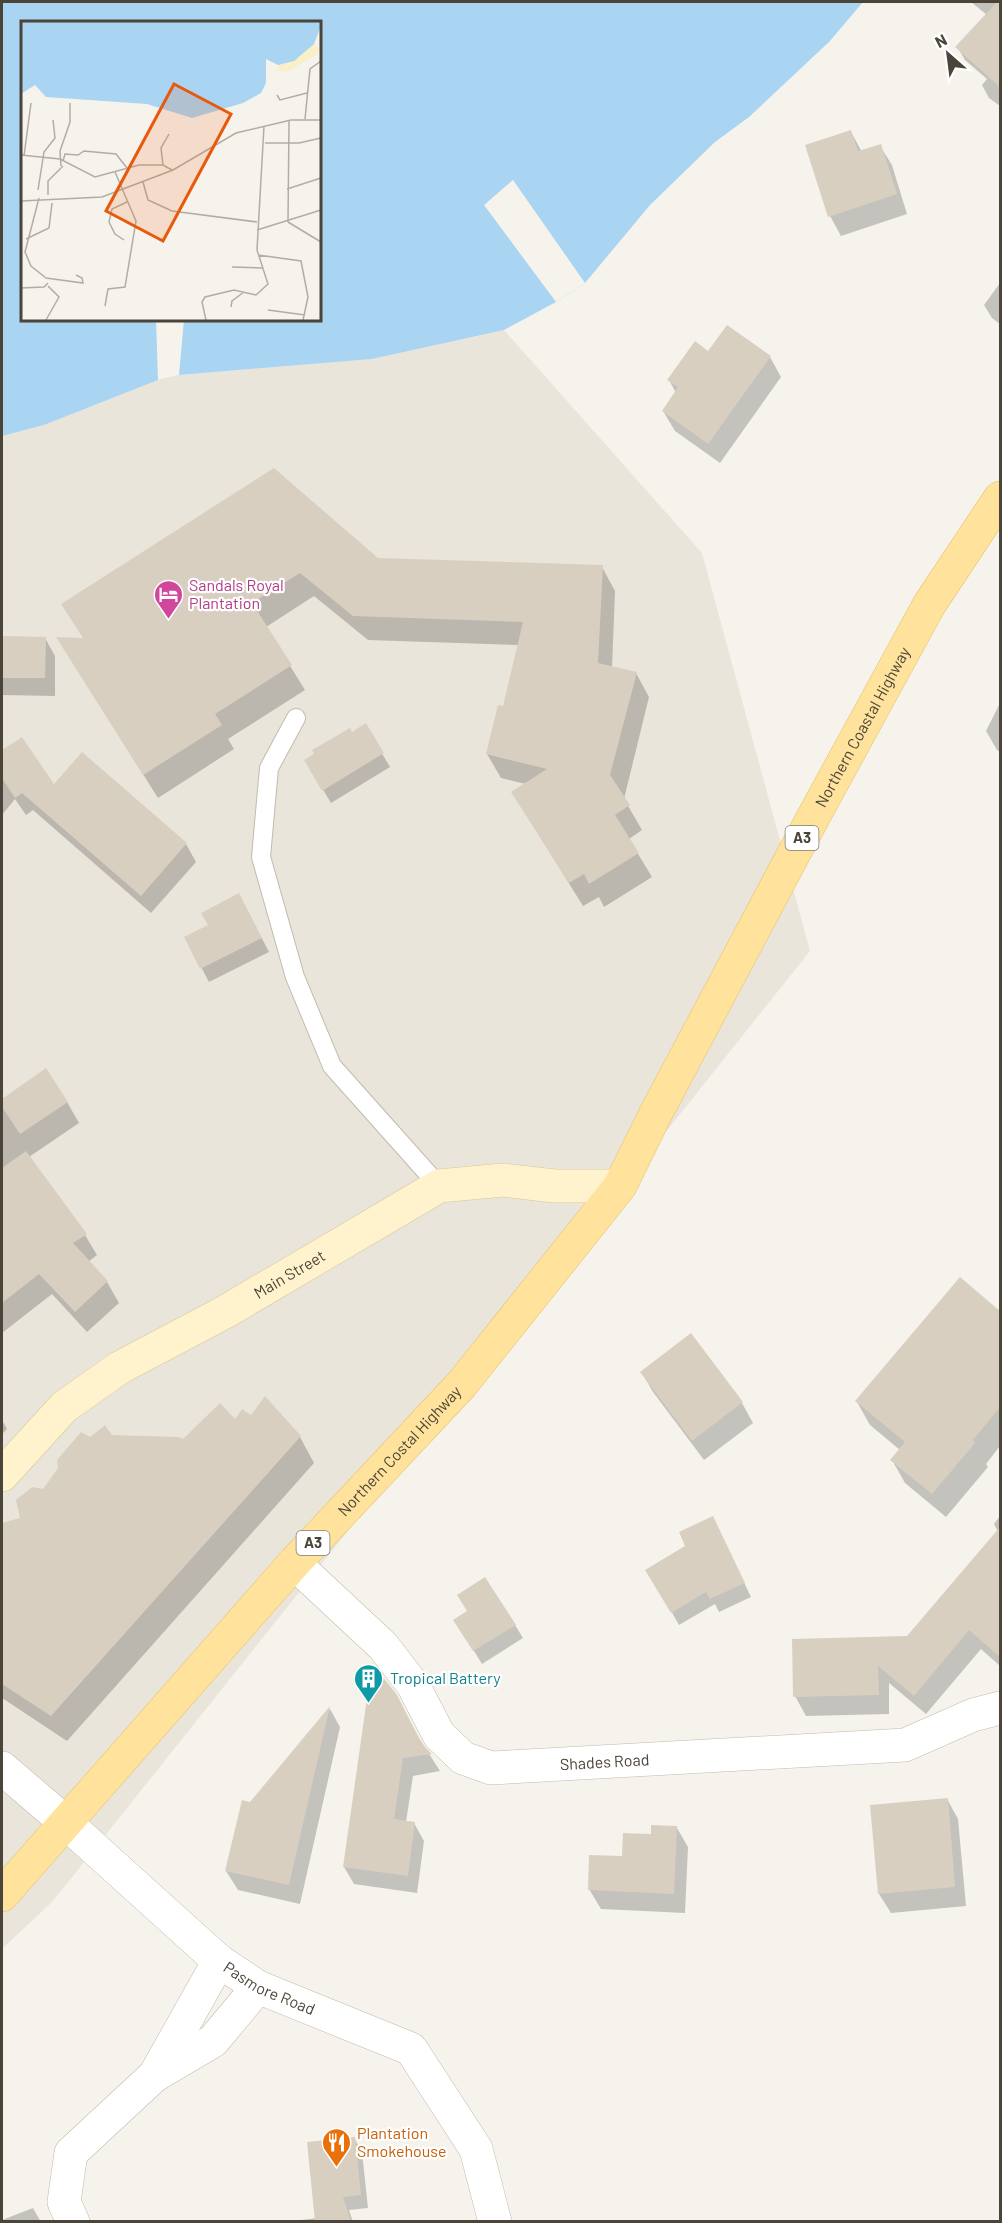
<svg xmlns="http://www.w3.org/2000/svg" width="1002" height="2223" viewBox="0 0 1002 2223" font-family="Barlow,sans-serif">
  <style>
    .residential { fill: #eae5da }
    .water { fill: #a9d4f2; fill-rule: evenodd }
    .pier { fill: #f6f3ec }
    .shadow { fill: #0003 }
    .building { fill: #d8cfc1 }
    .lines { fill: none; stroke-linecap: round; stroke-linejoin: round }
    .lane-casing { stroke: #c2bbae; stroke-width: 20 }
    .street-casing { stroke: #c2bbae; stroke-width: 34 }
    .secondary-casing { stroke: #d6c79b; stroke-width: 34 }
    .primary-casing { stroke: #e6c16a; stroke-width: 34 }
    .lane { stroke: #fff; stroke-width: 18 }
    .street { stroke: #fff; stroke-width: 33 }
    .secondary { stroke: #fff3cd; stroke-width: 33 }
    .primary { stroke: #ffe39c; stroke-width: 33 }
    .labels { text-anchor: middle; stroke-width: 4.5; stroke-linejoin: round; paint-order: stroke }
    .shield { fill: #fff; stroke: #817c74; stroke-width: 1.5 }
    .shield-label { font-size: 15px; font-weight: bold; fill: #4b4439 }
    .hotel-label { font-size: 16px; fill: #b23c85; stroke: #fff; text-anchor: start }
    .street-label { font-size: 16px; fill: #4b4439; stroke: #fff }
    .culture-label { font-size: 16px; fill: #0d838f; stroke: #fff; text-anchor: start }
    .food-label { font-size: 16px; fill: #c56008; stroke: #fff; text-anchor: start }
    .inset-road { fill: none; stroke: #b2ada4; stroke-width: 1.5 }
    .view { fill: #e8590c; fill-opacity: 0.15; stroke: #e8590c; stroke-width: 3 }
    .inset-edge { fill: none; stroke: #4b4439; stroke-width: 3 }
  </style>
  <rect width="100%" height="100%" fill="#f6f3ec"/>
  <path class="residential" d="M504 330 702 553 810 951 53 1901 2 1949V436L44 425 158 380 179 375 372 359Z"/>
  <path class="water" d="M2 2H863L829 42 749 117 715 142 650 205 585 283 556 302 504 330 372 359 179 375 158 380 44 425 2 436ZM22 22H320V320H22Z"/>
  <path class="pier" d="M513 180 585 283 556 302 484 205Z
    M156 320H184L179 375 158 380Z"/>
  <path class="shadow" d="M971 2H1000V9L992 19Z
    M1000 25V106L989 98 982 85 987 79 965 60 958 48Z
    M851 132 862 152 880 146 892 165 907 214 841 236 830 216Z
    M1000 283V324L992 318 984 305Z
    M709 353 770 357 781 377 720 463 675 431 663 411 676 393 669 380Z
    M378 559 602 567 615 591 612 668 636 673 649 697 624 799 642 830 629 839 652 877 604 907 599 897 583 906 513 793 526 784 501 778 487 754 504 708 519 645 368 640 314 596 266 627 305 690 228 739 234 749 158 798 58 639H84L63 604Z
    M2 638H45L55 656V696L2 695Z
    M1000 703V752L997 750 986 731Z
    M365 725 390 767 331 803 306 761Z
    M22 739 54 787 186 844 196 862 151 913 33 810 26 815 15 799 2 815V752Z
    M246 908 269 952 209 982 186 938Z
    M2 1095 4 1099 67 1102 79 1123 29 1157 85 1235 97 1255 88 1262 107 1282 119 1303 87 1332 52 1294 2 1333V1244L11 1236 2 1224Z
    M960 1279 1000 1313V1446L986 1464 988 1467 946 1517 905 1483 892 1460 900 1450 870 1425 857 1402Z
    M691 1335 742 1403 753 1423 704 1460 653 1392 642 1373Z
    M252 1417 300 1437 314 1463 67 1741 2 1698V1526L21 1519 43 1490 90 1439 111 1436 183 1441Z
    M2 1420 7 1429 2 1434Z
    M1000 1516V1666L981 1649 926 1714 889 1683V1714L806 1716 795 1696 908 1637 998 1532 994 1524Z
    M713 1518 751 1597 719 1612 715 1604 679 1625 648 1570 687 1547Z
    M515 1625 523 1638 482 1664 463 1633Z
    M373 1666 440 1771 413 1776 406 1822 414 1823 424 1841 417 1893 354 1884 344 1867Z
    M330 1709 340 1727 300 1904 238 1890 226 1871 251 1803Z
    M947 1799 958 1819 966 1906 891 1913 879 1894Z
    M677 1828 688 1847 685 1913 601 1909 589 1889 623 1858 652 1835Z
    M354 2138 362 2152 368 2208 349 2210 353 2222H286L317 2218Z
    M33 2208 41 2222H2V2220Z"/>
  <path class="building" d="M997 2H1000V87L955 47Z
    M851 130 858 151 881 144 897 194 828 217 805 145Z
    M727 325 771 356 708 444 662 411 678 387 667 380 695 341 708 351Z
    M274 468 378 558 603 565 598 663 637 672 610 775 630 805 615 815 639 853 589 884 584 874 569 883 511 792 547 769 486 754 498 705 503 706 523 622 353 616 300 573 252 603 292 665 215 714 222 725 143 775 56 637 83 638 61 604Z
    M2 636 46 637 45 678H2Z
    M366 723 384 753 322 791 304 760 314 754 312 750 350 728 352 732Z
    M22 737 54 784 82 752 187 843 141 896 22 793 15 798 2 778V750Z
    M239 893 262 938 200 969 184 937 208 925 201 913Z
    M46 1068 68 1102 20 1134 2 1107V1099Z
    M26 1151 87 1234 73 1243 108 1281 75 1312 39 1274 2 1303V1168Z
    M960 1277 1000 1311V1407L973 1440 975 1443 932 1494 890 1460 905 1442 855 1401Z
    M691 1333 743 1402 692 1441 640 1372Z
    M265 1396 301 1436 51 1716 2 1684V1523L20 1518 16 1500 32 1487 43 1489 58 1468 57 1460 81 1432 90 1437 105 1425 112 1435 179 1437 183 1439 220 1403 235 1419 242 1409 251 1415Z
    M713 1516 745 1583 710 1599 706 1592 671 1613 645 1570 685 1546 679 1532Z
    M1000 1527V1657L969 1630 914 1696 878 1666 879 1695 793 1697 792 1639 907 1636Z
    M485 1577 516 1625 473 1651 453 1620 467 1611 457 1595Z
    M372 1663 397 1695 422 1744 432 1754 403 1758 394 1819 415 1822 408 1876 343 1867Z
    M330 1706 289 1885 225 1871 242 1800 250 1802Z
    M948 1798 955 1887 878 1894 870 1805Z
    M651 1825 677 1826 674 1894 588 1890 589 1855 622 1856 623 1833 651 1834Z
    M355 2137 361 2195 343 2197 351 2222H315L307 2142Z"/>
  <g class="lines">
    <defs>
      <path id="lane" d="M296 718 269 768 261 857 295 977 332 1066 439 1186"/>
      <g id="street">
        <path id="s1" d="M294 1563 383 1646 413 1685 439 1735 463 1758 491 1768 905 1745 973 1715 1000 1708"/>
        <path id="s2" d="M2 1768 65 1822 219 1961 258 1987 411 2049 476 2149 495 2222"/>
        <path d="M157 2074 213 2041 258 1987"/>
        <path d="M73 2222 64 2202 71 2153 155 2075 219 1961"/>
      </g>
      <g id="secondary">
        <path id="s3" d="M2 1475 64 1407 119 1368 225 1312 439 1186 503 1180 554 1186H620"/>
      </g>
      <g id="primary">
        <path id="s4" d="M2 1895 294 1563 462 1384 620 1186 656 1113 816 812 929 605 1000 498"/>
      </g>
    </defs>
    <use href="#lane" class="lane-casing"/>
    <use href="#street" class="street-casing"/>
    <use href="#secondary" class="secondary-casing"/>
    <use href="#primary" class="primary-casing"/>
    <use href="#lane" class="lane"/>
    <use href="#street" class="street"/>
    <use href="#secondary" class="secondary"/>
    <use href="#primary" class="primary"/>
  </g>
  <defs>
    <symbol id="hotel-pin" viewBox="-11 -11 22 30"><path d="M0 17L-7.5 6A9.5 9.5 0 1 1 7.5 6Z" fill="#d1479c" stroke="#fff"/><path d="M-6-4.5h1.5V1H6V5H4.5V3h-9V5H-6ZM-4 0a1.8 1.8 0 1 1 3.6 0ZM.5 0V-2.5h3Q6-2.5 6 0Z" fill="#fff"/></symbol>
    <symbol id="building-pin" viewBox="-11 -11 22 30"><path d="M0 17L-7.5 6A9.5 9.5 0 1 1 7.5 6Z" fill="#0f9aa8" stroke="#fff"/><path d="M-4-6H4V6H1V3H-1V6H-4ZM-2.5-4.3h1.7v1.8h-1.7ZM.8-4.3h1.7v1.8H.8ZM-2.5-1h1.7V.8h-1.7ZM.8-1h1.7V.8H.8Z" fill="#fff"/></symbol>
    <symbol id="restaurant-pin" viewBox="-11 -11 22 30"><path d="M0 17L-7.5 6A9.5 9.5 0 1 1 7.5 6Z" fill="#e8710a" stroke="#fff"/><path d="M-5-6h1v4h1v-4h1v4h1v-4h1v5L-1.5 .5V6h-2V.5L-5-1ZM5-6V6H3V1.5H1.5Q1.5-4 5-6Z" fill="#fff"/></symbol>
  </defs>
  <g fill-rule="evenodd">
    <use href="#hotel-pin" x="152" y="578" width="33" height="45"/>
    <use href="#building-pin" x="352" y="1662" width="33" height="45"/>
    <use href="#restaurant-pin" x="320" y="2126" width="33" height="45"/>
  </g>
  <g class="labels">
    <g class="shield">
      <rect x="785.5" y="826" width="33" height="24" rx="4.5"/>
      <rect x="296.5" y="1531" width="33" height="24" rx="4.5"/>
    </g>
    <g class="shield-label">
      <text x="802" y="843">A3</text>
      <text x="313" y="1548">A3</text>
    </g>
    <g class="hotel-label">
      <text x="189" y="591">Sandals Royal<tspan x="189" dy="18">Plantation</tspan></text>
    </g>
    <g class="street-label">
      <text dy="6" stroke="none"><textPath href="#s4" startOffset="1460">Northern Coastal Highway</textPath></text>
      <text dy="6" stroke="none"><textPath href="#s3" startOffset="354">Main Street</textPath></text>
      <text dy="6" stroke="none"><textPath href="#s4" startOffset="596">Northern Costal Highway</textPath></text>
      <text dy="6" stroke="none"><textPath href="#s1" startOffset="404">Shades Road</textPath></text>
      <text dy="6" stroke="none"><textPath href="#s2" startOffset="348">Pasmore Road</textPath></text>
    </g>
    <g class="culture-label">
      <text x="390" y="1684">Tropical Battery</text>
    </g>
    <g class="food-label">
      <text x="357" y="2139">Plantation<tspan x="357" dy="18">Smokehouse</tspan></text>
    </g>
  </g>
  <g transform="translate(21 21)">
    <rect width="300" height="300" fill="#f6f3ec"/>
    <path d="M293 22 299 29 296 33 268 50H256L257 43Z" fill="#f9efc9"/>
    <path d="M0 1H300V5L293 23 273 40 257 44 245 38V62L240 72 222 82 171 97 126 83 25 76 14 64 0 73Z" fill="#a9d4f2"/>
    <path class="inset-road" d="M256 74 259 79 286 72M284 98 289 48 300 40M244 122H278L300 117M0 134 39 138 74 156 118 144H142L151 149M3 135 10 82M42 140 44 133 57 134 63 130 95 133 106 147M142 144 140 127 148 113M40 145 39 130 49 101V82M122 161 127 179 151 190 236 201M266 168 300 157M17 169 23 131 34 117 32 99M27 174V160L42 145M18 177 4 231 10 245 25 257M0 180 81 176 152 149 215 112 270 99H300M267 201 268 100M267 201 300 221M236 209 300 189M5 218 28 207 31 182M103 219 94 213 88 201 91 188 106 181M237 234 280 240 287 276 282 299M211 246 241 247M25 257 62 262 61 257 55 254M0 267 23 266 27 262M84 285 87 268 104 266 115 200 94 151M210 286 211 280 223 271M247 289 284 294M25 299 38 276 27 265M185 299 181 281 184 276 213 269 235 274 247 263 236 229 243 105"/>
    <path class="view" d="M153 63 210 93 142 220 85 190Z"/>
    <rect width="300" height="300" class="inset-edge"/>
  </g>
  <rect width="1002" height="2223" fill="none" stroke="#4b4439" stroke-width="6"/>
  <g transform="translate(948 54) rotate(332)" stroke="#ffffff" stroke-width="4.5" paint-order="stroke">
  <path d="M0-4.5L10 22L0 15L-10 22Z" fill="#4b4439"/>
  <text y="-9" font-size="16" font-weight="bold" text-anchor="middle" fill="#4b4439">N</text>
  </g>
</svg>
